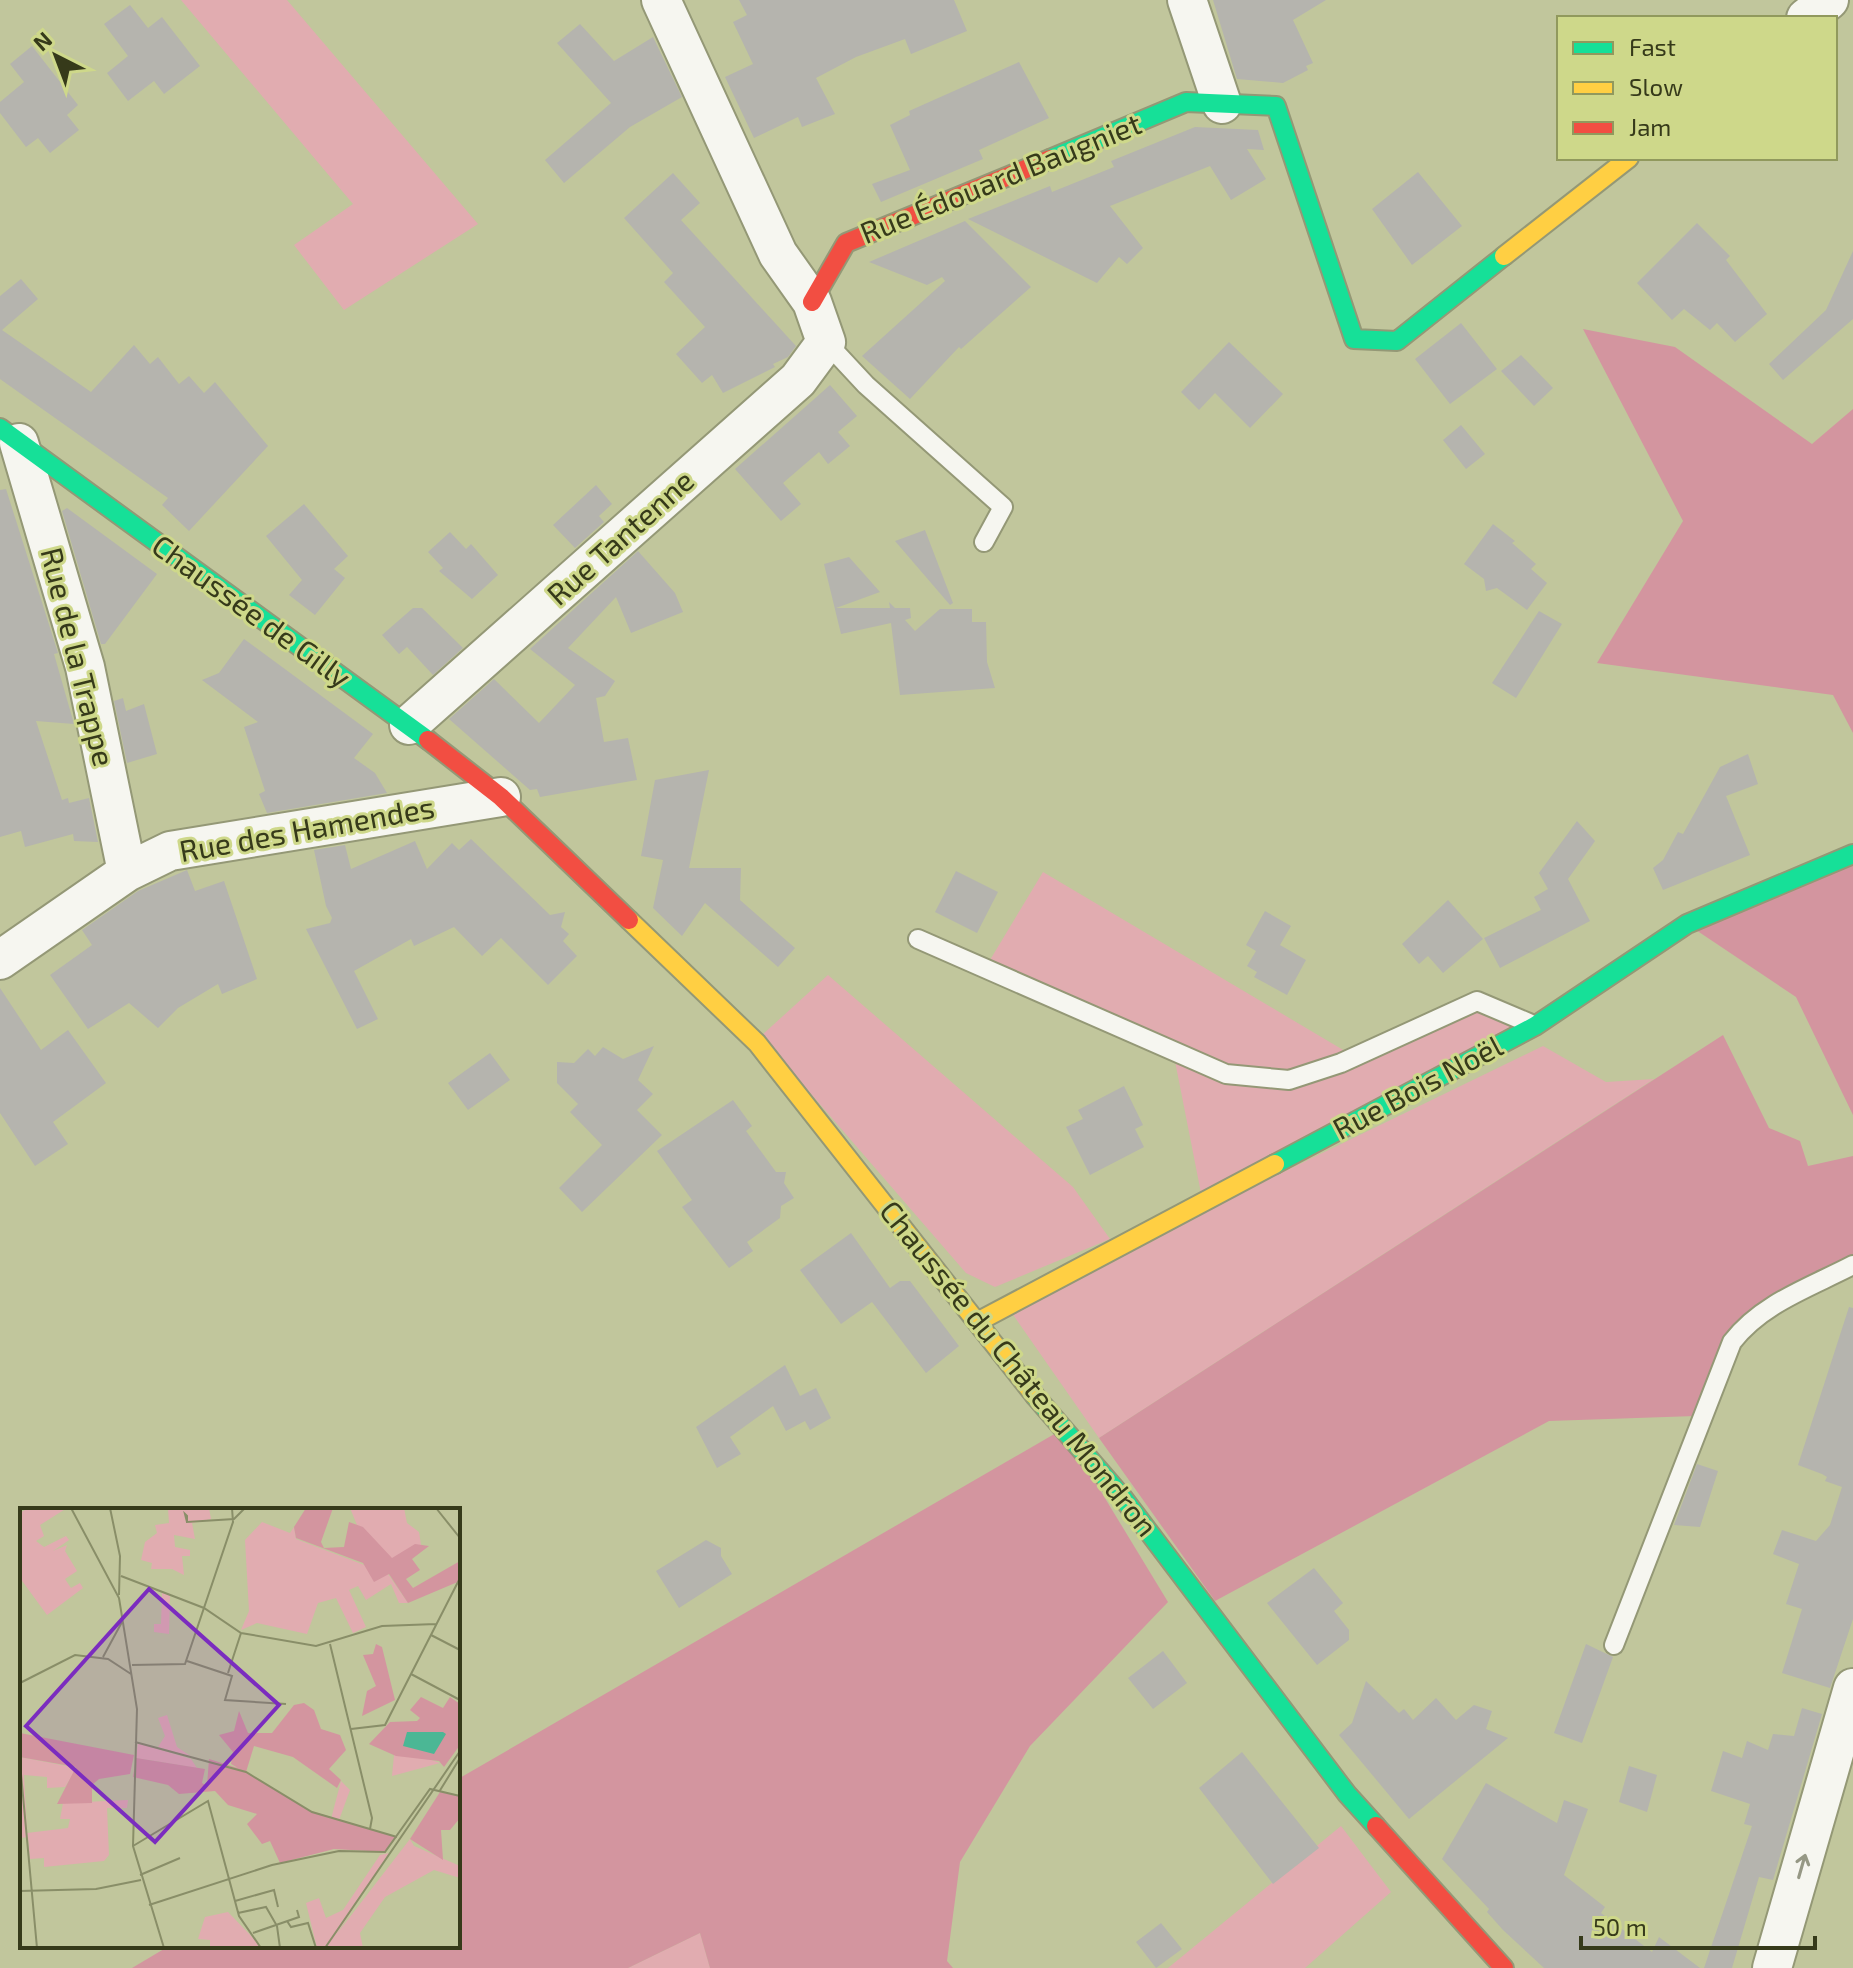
<svg xmlns="http://www.w3.org/2000/svg" width="1853" height="1968" viewBox="0 0 1853 1968" font-family="'Exo 2',sans-serif">
  <style>
    .green { fill: #e1acb0 }
    .forest { fill: #d3959f }
    .building { fill: #b5b4ae }
    .lines { fill: none; stroke-linecap: round; stroke-linejoin: round }
    .lane-casing { stroke: #949876; stroke-width: 22 }
    .street-casing { stroke: #949876; stroke-width: 42 }
    .fast-casing { stroke: #949876; stroke-width: 22 }
    .slow-casing { stroke: #949876; stroke-width: 22 }
    .jam-casing { stroke: #949876; stroke-width: 22 }
    .lane { stroke: #f6f6f0; stroke-width: 18 }
    .street { stroke: #f6f6f0; stroke-width: 38 }
    .fast { stroke: #16e098; stroke-width: 18 }
    .slow { stroke: #ffcf43; stroke-width: 18 }
    .jam { stroke: #f24e42; stroke-width: 18 }
    .oneway { stroke: #969885 }
    .labels { text-anchor: middle; stroke-width: 6; stroke-linejoin: round; paint-order: stroke }
    .street-label { font-size: 30px; fill: #363a1a; stroke: #ced88a }
    .inset-road { fill: none; stroke: #898e68; stroke-width: 2 }
    .view { fill: #7b2cbf; fill-opacity: 0.15; stroke: #7b2cbf; stroke-width: 4 }
    .inset-edge { fill: none; stroke: #363a1a; stroke-width: 4 }
  </style>
  <rect width="100%" height="100%" fill="#c1c69c"/>
  <path class="green" d="M181 0H287L478 224 344 310 294 245 353 204Z
    M1043 872 1355 1057 1477 1001 1535 1026 1201 1193 1173 1051 990 960Z
    M828 975 1073 1187 1110 1239 995 1287 966 1273 761 1036Z
    M1543 1046 1606 1082 1654 1079 1099 1438 1007 1306Z
    M1341 1826 1391 1892 1305 1968H1168Z
    M700 1933 710 1968H628Z"/>
  <path class="forest" d="M1583 329 1675 347 1812 444 1853 409V733L1833 695 1597 663 1683 521Z
    M1853 854V1115L1796 997 1687 924Z
    M1723 1035 1769 1128 1800 1141 1808 1166 1853 1156V1265L1736 1337 1695 1416 1549 1421 1215 1601 1099 1438Z
    M1063 1429 1168 1602 1030 1746 960 1862 947 1961 953 1968H710L700 1933 628 1968H132L169 1946H458V1779Z"/>
  <path class="building" d="M739 0H954L967 31 911 54 905 39 856 57 816 78 835 114 802 127 798 117 754 138 725 77 753 64 733 22 747 15Z
    M1213 0H1326L1293 20 1313 63 1306 66 1308 70 1283 83 1237 79Z
    M130 5 148 28 162 17 200 66 164 94 154 81 128 101 107 73 128 56 104 24Z
    M580 24 614 61 653 37 682 97 630 127 564 183 545 160 611 103 557 43Z
    M32 46 78 105 67 115 79 130 50 153 38 138 26 147 0 113V102L24 82 10 64Z
    M1019 62 1049 118 979 150 983 159 881 202 872 184 910 170 890 125 910 115 909 111Z
    M1195 127 1258 130 1264 150 1247 149 1266 179 1231 200 1210 166 1110 206 1143 248 1127 264 1119 257 1097 283 968 219 1050 186 1052 192 1114 167 1111 161Z
    M1418 172 1462 226 1412 265 1372 209Z
    M673 173 700 203 681 220 796 346 788 357 773 364 775 367 723 393 712 375 702 383 676 354 705 327 664 282 673 273 624 218Z
    M965 221 1031 287 961 349 959 347 910 399 862 356 945 281 942 277 927 285 869 262Z
    M1697 223 1730 256 1726 260 1767 314 1735 342 1717 323 1710 330 1684 309 1672 320 1637 283Z
    M1853 251V319L1783 380 1769 364 1826 310Z
    M21 279 38 299 2 330 91 392 134 345 150 364 158 357 179 384 189 376 204 393 215 382 268 446 189 531 162 505 168 498 0 379V296Z
    M1461 323 1497 369 1450 404 1415 359Z
    M1229 342 1283 394 1250 428 1215 393 1199 410 1181 392Z
    M1521 355 1553 388 1534 406 1501 371Z
    M830 385 857 416 838 432 850 446 828 464 819 452 783 483 801 504 781 521 735 469Z
    M1461 425 1485 454 1466 469 1443 440Z
    M596 485 612 504 599 516 604 522 575 548 553 525Z
    M6 489 58 653 54 654 74 724 36 721 62 800 68 798 69 803 89 798 98 842 74 841 73 834 25 847 21 831 0 837V490Z
    M304 504 348 556 334 569 345 578 315 615 289 595 302 580 266 536Z
    M67 508 157 574 105 644H101L62 511Z
    M1493 524 1515 541 1512 543 1536 564 1531 569 1547 583 1527 610 1497 588 1486 591 1484 579 1464 564Z
    M925 530 953 603 950 605 895 541Z
    M450 532 466 549 471 544 498 575 472 599 439 571 443 568 428 552Z
    M638 551 675 593 683 612 631 633 616 597 568 648 615 681 605 696 596 698 604 742 628 738 637 780 540 797 537 789 530 790 449 719 494 679 539 723 575 685 530 649Z
    M849 557 880 592 836 608H890L889 602 895 608H910L911 618 905 620 915 631 940 609H972V622H986L987 662 995 688 900 695 891 623 841 634 824 564Z
    M413 608H422L463 648 433 675 407 647 399 654 382 635Z
    M1539 611 1562 624 1516 698 1492 683Z
    M244 639 373 734 354 758 375 773 387 793 267 813 259 794 265 791 244 727 258 722 202 680 219 673Z
    M123 698 126 711 144 704 157 754 127 763 114 701Z
    M1748 754 1758 784 1726 796 1750 855 1663 890 1653 868 1663 860 1678 832 1683 834 1720 767Z
    M709 770 689 868H741L740 900 795 948 778 967 705 903 682 936 653 908 663 860 641 856 655 780Z
    M1577 821 1595 841 1568 879 1590 921 1500 968 1484 938 1541 910 1534 897 1548 889 1539 873Z
    M471 839 550 915 565 912 561 927 569 934 563 941 577 956 548 985 501 938 482 956 454 927 414 946 411 939 354 971 378 1019 357 1029 306 929 330 923 332 918 326 906 314 850 345 845 351 869 415 841 427 869 452 843 459 850Z
    M187 870 195 891 224 881 257 979 222 994 218 984 178 1008 158 1028 129 1003 88 1029 50 975 92 945 82 930 138 891Z
    M956 871 998 892 977 933 935 912Z
    M1448 900 1483 939 1443 973 1428 956 1419 964 1402 944Z
    M1265 911 1291 926 1280 945 1306 960 1287 995 1254 977 1257 972 1247 966 1256 951 1246 945Z
    M0 988 41 1050 68 1030 106 1083 53 1122 68 1144 35 1166 0 1113Z
    M654 1046 638 1080 653 1094 637 1110 662 1135 582 1212 559 1188 602 1145 570 1112 578 1104 557 1083V1062L574 1063 588 1049 595 1056 603 1047 623 1059Z
    M490 1053 510 1080 468 1110 448 1083Z
    M1124 1086 1143 1125 1135 1129 1144 1147 1090 1175 1066 1127 1083 1119 1078 1110Z
    M733 1100 752 1126 746 1131 776 1172H786L784 1183 794 1198 781 1206 780 1218 747 1242 753 1251 729 1268 682 1207 692 1200 657 1151Z
    M851 1233 890 1288 900 1281H910L959 1346 926 1373 872 1302 841 1324 800 1270Z
    M1849 1307 1853 1308V1619L1830 1688 1782 1673 1802 1609 1786 1604 1799 1564 1773 1554 1782 1530 1816 1541 1830 1525 1842 1487 1825 1481 1827 1477 1822 1474 1798 1465Z
    M785 1365 800 1396 816 1388 831 1418 810 1430 805 1421 786 1431 773 1406 730 1437 741 1454 717 1468 696 1427Z
    M1697 1464 1718 1471 1700 1527 1674 1525Z
    M706 1540 721 1548V1556L732 1574 679 1608 656 1571Z
    M1314 1568 1343 1603 1334 1611 1349 1630V1640L1317 1665 1267 1603Z
    M1586 1644 1613 1657 1582 1743 1554 1733Z
    M1163 1651 1187 1683 1153 1709 1128 1678Z
    M1366 1681 1399 1713 1404 1709 1413 1720 1436 1698 1456 1720 1474 1705 1492 1711 1486 1729 1508 1738 1409 1819 1339 1735 1352 1723Z
    M1802 1708 1822 1714 1773 1880 1759 1877 1732 1968H1704L1752 1826 1744 1824 1750 1804 1711 1791 1723 1751 1742 1758 1747 1741 1768 1750 1773 1734 1794 1736Z
    M1242 1752 1319 1848 1273 1884 1199 1788Z
    M1629 1766 1657 1775 1647 1812 1619 1802Z
    M1486 1783 1557 1823 1564 1800 1588 1809 1564 1875 1605 1907 1601 1913 1652 1952 1659 1937 1700 1968H1544L1503 1930 1487 1912 1489 1909 1442 1859Z
    M1161 1923 1182 1949 1156 1968 1136 1942Z"/>
  <g class="lines">
    <defs>
      <path id="lane" d="M826 342 866 385 1003 507 984 542
        M918 939 1226 1074 1289 1080 1341 1063 1477 1001 1529 1023
        M1614 1645 1732 1342C1762 1303 1811 1287 1853 1265"/>
      <path id="street" d="M1187 0 1222 104
        M1806 18 1829 0
        M19 443 85 667 127 872
        M409 725 798 380 826 342 812 302 778 254 661 0
        M0 960 127 872 170 851 501 797
        M1772 1968 1853 1688"/>
      <path id="fast" d="M1050 159 1186 102 1276 106 1354 339 1397 341 1504 256
        M0 428 428 740
        M1275 1164 1535 1026 1687 924 1853 854
        M1035 1396 1123 1498 1347 1794 1376 1826"/>
      <path id="slow" d="M1504 256 1629 158
        M629 920 757 1043 1035 1396
        M979 1321 1275 1164"/>
      <path id="jam" d="M812 302 846 243 1050 159
        M428 740 501 797 629 920
        M1376 1826 1504 1968"/>
    </defs>
    <use href="#lane" class="lane-casing"/>
    <use href="#street" class="street-casing"/>
    <use href="#fast" class="fast-casing"/>
    <use href="#slow" class="slow-casing"/>
    <use href="#jam" class="jam-casing"/>
    <use href="#lane" class="lane"/>
    <use href="#street" class="street"/>
    <use href="#fast" class="fast"/>
    <use href="#slow" class="slow"/>
    <use href="#jam" class="jam"/>
  </g>
  <defs><path id="oneway-shaft" d="M-6 0H5M1.5-3L5.5 0L1.5 3" fill="none" stroke-width="1.6" stroke-linecap="round" stroke-linejoin="round" transform="scale(2)"/></defs>
  <use class="oneway" href="#oneway-shaft" transform="translate(1802 1866) rotate(-74)"/>
  <g class="labels">
    <g class="street-label">
      <text transform="translate(1001 179) rotate(-22)" y="10">Rue Édouard Baugniet</text>
      <text transform="translate(621 538) rotate(-42)" y="10">Rue Tantenne</text>
      <text transform="translate(251 612) rotate(36)" y="10">Chaussée de Gilly</text>
      <text transform="translate(77 657) rotate(76)" y="10">Rue de la Trappe</text>
      <text transform="translate(307 830) rotate(-10)" y="10">Rue des Hamendes</text>
      <text transform="translate(1418 1088) rotate(-28)" y="10">Rue Bois Noël</text>
      <text transform="translate(1018 1369) rotate(51)" y="10">Chaussée du Château Mondron</text>
    </g>
  </g>
  <g transform="translate(20 1508)">
    <rect width="440" height="440" fill="#c1c69c"/>
    <path d="M8 0H47L20 17 24 28 16 33 24 39 46 28 49 32 33 43 47 37 45 43 57 63 45 71 51 80 60 75 63 80 27 107 0 70V5ZM148 0H189L191 11 172 15 175 31 154 27 155 39 170 42V48H162L164 67 152 61H131L132 55 121 52 125 34 137 25 135 17 149 15ZM330 0H384L387 15 399 24 401 37 372 51 337 17ZM242 14 270 25 274 19 276 31 368 66 388 95H379L371 76 346 92 338 78 329 82 346 119 333 125 316 90 298 95 287 126 237 115 221 122 229 103 225 32ZM142 85 150 87 149 126 134 124V116H141ZM147 207 157 239 172 249 138 239 145 228 138 210ZM118 235 171 251 177 260 116 250ZM374 247H398L420 255 372 268ZM0 249 57 260 45 279 27 280V269L4 267 7 325 48 320 50 311H40L43 295 108 292 107 300H87L89 347 84 353 24 359V350L10 351 8 329 0 330ZM321 273 330 282 319 312 311 311ZM390 331 394 338 440 358V370L414 362 365 389 340 425 343 440H297L286 395 299 390 306 410 323 402 360 347 369 345 316 427ZM208 404 237 434 239 440H190V432L178 431 185 409Z" fill="#e1acb0"/>
    <path d="M286 0H313L301 34 304 40 324 39 329 14 343 19 372 50 395 36 409 38 392 51 400 62 386 71 393 80 440 53V73L388 95 369 66 354 74 343 55 276 30 274 19ZM356 136 362 139 375 192 342 208 347 183 356 178 343 147 353 146ZM401 189 423 200 430 189 440 196V237L424 259 419 253 376 248 349 236 370 214 397 213 400 210 390 202ZM284 195 294 202 301 221 320 227 326 242 309 261 321 272 317 280 273 249 234 238 226 264 288 302 377 329 365 344 314 341 260 355 250 333 242 336 227 316 237 306 208 297 195 283 159 286 148 277 113 269 116 250 185 261 182 275 187 278 189 251 218 260 211 256 213 244 199 227 214 223 219 203 228 225H252L274 197ZM0 225 114 247 110 266 79 271 72 277V295L37 296 56 259 0 249ZM420 284 440 288V310L430 322H421L423 352 390 331Z" fill="#d3959f"/>
    <path d="M387 224H423L426 226 414 246 383 238Z" fill="#4bb795"/>
    <path class="inset-road" d="M51 0 99 90 117 201 113 338 144 440M90 0 100 48 99 87M416 0 440 30M167 14 165 6 167 8V14L214 11 225 0M101 68 184 100 221 125 296 138 362 118 416 116M411 127 440 142M310 136 352 310 350 321M83 149 102 114M167 153 212 168 205 192 266 196M112 157 165 156 213 14 212 0M208 165 221 125M391 166 440 192M0 175 55 147 88 151 111 166M331 221 365 217 440 70M115 234 226 264 292 304 377 329M0 255 17 440M419 284 440 250M113 338 188 293 219 408 241 440M120 367 160 350M0 383 76 381 121 372M215 393 254 382 258 399M129 397 252 357 319 343 365 344 410 281 440 288M218 405 246 399 257 418 260 440M267 413 271 419 288 415 296 440M233 425 279 409 277 402M305 440 440 243"/>
    <path class="view" d="M129 81 259 197 135 334 6 218Z"/>
    <rect width="440" height="440" class="inset-edge"/>
  </g>
  <rect x="1557" y="16" width="280" height="144" fill="#ced88a" stroke="#91995d" stroke-width="2"/>
  <rect x="1573" y="42" width="40" height="12" fill="#16e098" stroke="#91995d" stroke-width="2"/>
  <text x="1629" y="56" font-size="24" fill="#363a1a">Fast</text>
  <rect x="1573" y="82" width="40" height="12" fill="#ffcf43" stroke="#91995d" stroke-width="2"/>
  <text x="1629" y="96" font-size="24" fill="#363a1a">Slow</text>
  <rect x="1573" y="122" width="40" height="12" fill="#f24e42" stroke="#91995d" stroke-width="2"/>
  <text x="1629" y="136" font-size="24" fill="#363a1a">Jam</text>
  <g transform="translate(56 56) rotate(318)" stroke="#ced88a" stroke-width="6" paint-order="stroke">
  <path d="M0-6L14 30L0 20L-14 30Z" fill="#363a1a"/>
  <text y="-12" font-size="22" font-weight="bold" text-anchor="middle" fill="#363a1a">N</text>
  </g>
  <path d="M1581 1936v12h234v-12" fill="none" stroke="#363a1a" stroke-width="4"/>
  <text x="1593" y="1936" font-size="24" fill="#363a1a" stroke="#ced88a" stroke-width="6" paint-order="stroke">50 m</text>
</svg>
